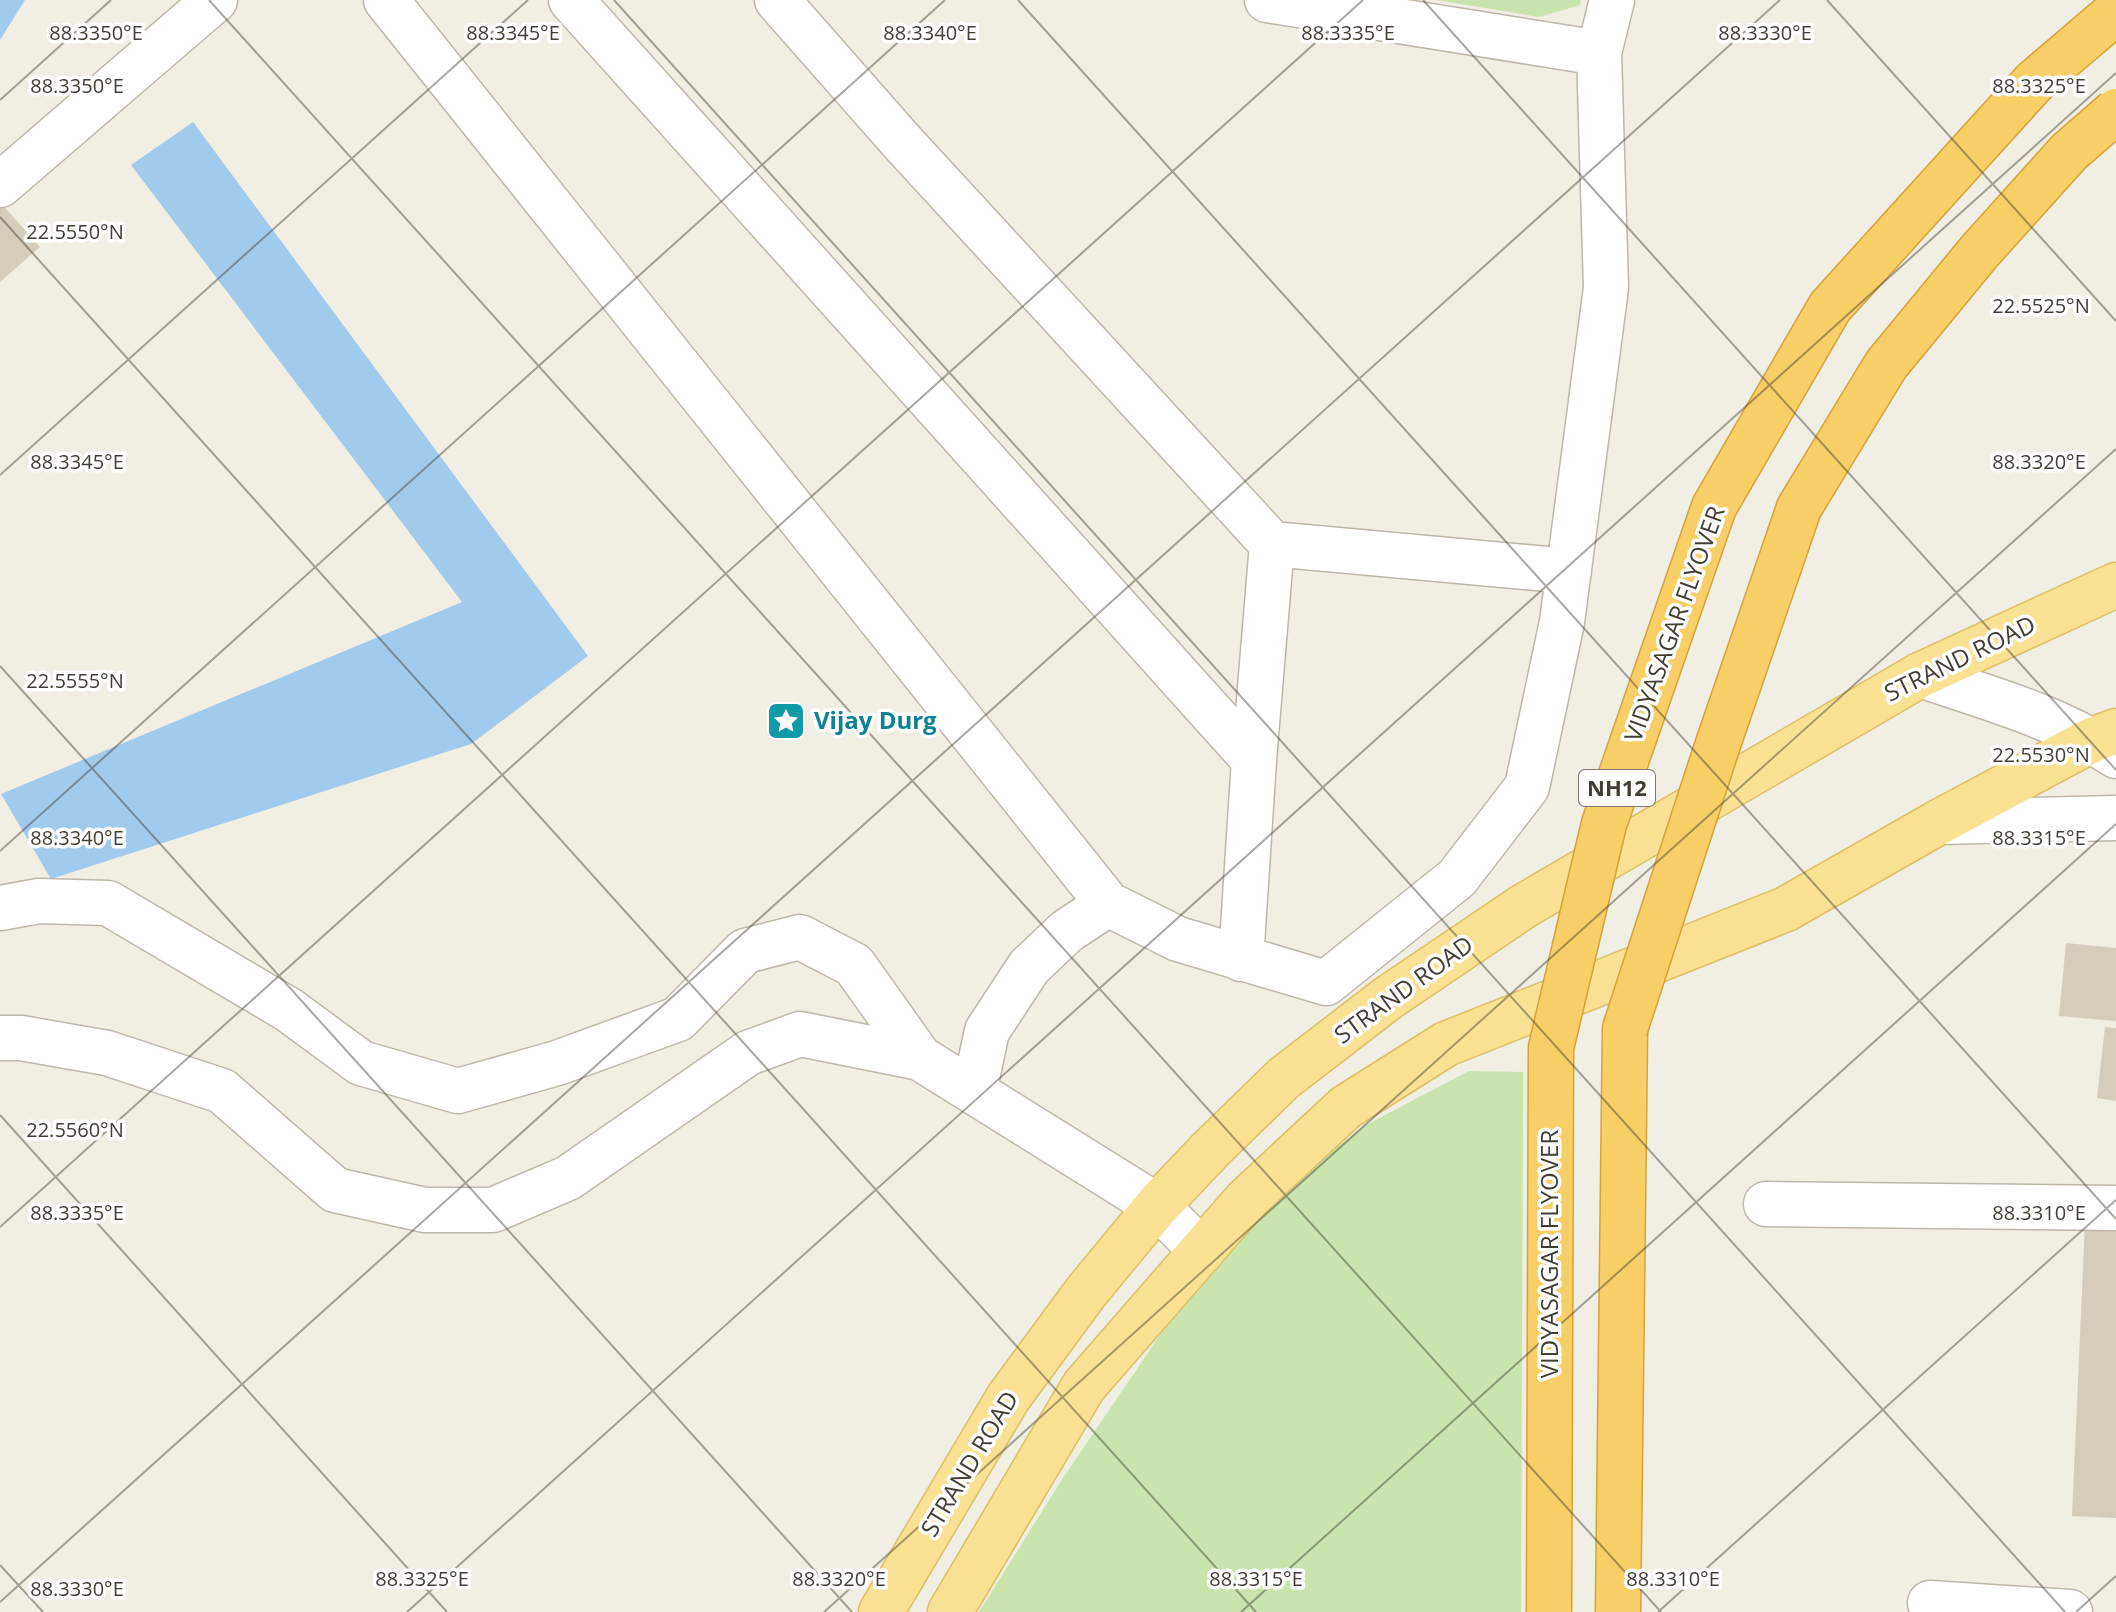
<svg xmlns="http://www.w3.org/2000/svg" width="2116" height="1612" viewBox="0 0 2116 1612" font-family="'Open Sans',sans-serif">
  <style>
    .green { fill: #c9e4ad }
    .water { fill: #a1cbed }
    .building { fill: #d5ccbc }
    .lines { fill: none; stroke-linecap: round; stroke-linejoin: round }
    .minor-casing { stroke: #bfb8aa; stroke-width: 47 }
    .major-casing { stroke: #debf64; stroke-width: 47 }
    .highway-casing { stroke: #d7a338; stroke-width: 47 }
    .minor { stroke: #fff; stroke-width: 44 }
    .major { stroke: #fae193; stroke-width: 44 }
    .highway { stroke: #f8ce67; stroke-width: 44 }
    .highway-bridge-casing { stroke: #d7a338; stroke-width: 47; stroke-linecap: butt }
    .highway-bridge { stroke: #f8ce67; stroke-width: 44 }
    .ticks { fill: none; stroke: #433e34; stroke-width: 2; stroke-opacity: 0.45 }
    .labels { text-anchor: middle; stroke-width: 7; stroke-linejoin: round; paint-order: stroke }
    .shield { fill: #fff; stroke: #7b7871; stroke-width: 2 }
    .shield-label { font-size: 22px; font-weight: bold; fill: #433e34 }
    .street-label { font-size: 24px; fill: #433e34; stroke: #fff }
    .culture-label { font-size: 24px; font-weight: bold; fill: #0d838f; stroke: #fff; text-anchor: start }
    .ticks-label { font-size: 20px; text-anchor: middle; fill: #433e34; stroke: #fff; stroke-width: 7; stroke-linejoin: round; paint-order: stroke }
  </style>
  <rect width="100%" height="100%" fill="#f1eee4"/>
  <path class="green" d="M1436 0H1581L1580 5 1539 17Z
    M1469 1071 1523 1072 1521 1612H979L1063 1478 1232 1229 1364 1126Z"/>
  <path class="water" d="M0 0H25L0 40Z
    M193 122 588 656 471 744 51 879 1 794 462 602 131 165Z"/>
  <path class="building" d="M0 202 40 247 0 282Z
    M2066 943 2116 948V1021L2059 1016Z
    M2105 1027 2116 1028V1101L2097 1098Z
    M2085 1223 2116 1225V1518L2072 1516Z"/>
  <g class="lines">
    <defs>
      <path id="minor" d="M386 0 1108 904 1178 939 1326 983 1457 878 1527 787 1562 622 1606 288 1599 53 1612 0
        M571 0 1254 760
        M777 0 903 143 1272 544 1569 571
        M1267 0 1599 53
        M0 185 215 0
        M1920 675C1988 698 2056 716 2116 756
        M1939 822 2116 818
        M0 908 39 901 108 903 289 1010 361 1063 458 1091 557 1063 678 1019 745 951 800 937 854 965 920 1058 1157 1206 1202 1251
        M1241 959 1254 760 1272 544
        M0 1038H21L107 1053 222 1091 335 1190 425 1210H493L568 1178 748 1053 800 1034 920 1058
        M974 1092 987 1031 1029 967 1067 931 1108 904
        M1766 1204 2116 1208
        M1930 1603 2070 1612"/>
      <path id="major" d="M881 1612 1008 1398 1086 1292 1157 1206 1211 1149 1284 1078 1388 998 1524 906 1920 675 2116 585
        M950 1612 1084 1386 1246 1200 1346 1107 1446 1044 1786 909 1939 822 2092 740 2116 731"/>
      <path id="highway" d="M2034 82 2116 12
        M1618 1612 1625 1029"/>
    </defs>
    <use href="#minor" class="minor-casing"/>
    <use href="#major" class="major-casing"/>
    <use href="#highway" class="highway-casing"/>
    <use href="#minor" class="minor"/>
    <use href="#major" class="major"/>
    <use href="#highway" class="highway"/>
    <defs>
      <path id="highway-bridge" d="M1625 1029 1717 747 1799 508 1886 365 1979 252 2069 152 2116 111
        M1549 1612 1551 1048 1604 824 1714 507 1830 307 2034 82"/>
    </defs>
    <use href="#highway-bridge" class="highway-bridge-casing"/>
    <use href="#highway-bridge" class="highway-bridge"/>
  </g>
  <path class="ticks" d="M209 0 1661 1612M614 0 2065 1612M1018 0 2116 1219M1423 0 2116 770M1827 0 2116 321M0 100 111 0M0 217 1256 1612M0 475 528 0M0 666 852 1612M0 851 945 0M0 1115 447 1612M0 1227 1363 0M0 1565 43 1612M0 1602 1780 0M407 1612 2116 73M824 1612 2116 449M1241 1612 2116 824M1658 1612 2116 1200M2076 1612 2116 1576"/>
  <defs>
    <symbol id="sight-square" viewBox="-11 -11 22 22"><rect x="-9" y="-9" width="18" height="18" rx="4" fill="#0f9aa8" stroke="#fff"/><path d="M0-6L1.8-2.2L6-1.7L2.9 1.2L3.7 5.4L0 3.3L-3.7 5.4L-2.9 1.2L-6-1.7L-1.8-2.2Z" fill="#fff"/></symbol>
  </defs>
  <g fill-rule="evenodd">
    <use href="#sight-square" x="764" y="699" width="44" height="44"/>
  </g>
  <g class="labels">
    <rect class="shield" x="1579" y="770" width="76" height="36" rx="6"/>
    <g class="shield-label">
      <text x="1617" y="796">NH12</text>
    </g>
    <g class="street-label">
      <text transform="translate(1675 624) rotate(-70)" y="8">VIDYASAGAR FLYOVER</text>
      <text transform="translate(1960 659) rotate(-26)" y="8">STRAND ROAD</text>
      <text transform="translate(1404 990) rotate(-36)" y="8">STRAND ROAD</text>
      <text transform="translate(1550 1254) rotate(-90)" y="8">VIDYASAGAR FLYOVER</text>
      <text transform="translate(970 1464) rotate(-59)" y="8">STRAND ROAD</text>
    </g>
    <g class="culture-label">
      <text x="814" y="729">Vijay Durg</text>
    </g>
  </g>
  <g class="ticks-label">
    <text x="96" y="40">88.3350°E</text>
    <text x="513" y="40">88.3345°E</text>
    <text x="930" y="40">88.3340°E</text>
    <text x="1348" y="40">88.3335°E</text>
    <text x="1765" y="40">88.3330°E</text>
    <text x="2039" y="93">88.3325°E</text>
    <text x="77" y="93">88.3350°E</text>
    <text x="75" y="239">22.5550°N</text>
    <text x="2041" y="313">22.5525°N</text>
    <text x="2039" y="469">88.3320°E</text>
    <text x="77" y="469">88.3345°E</text>
    <text x="75" y="688">22.5555°N</text>
    <text x="2041" y="762">22.5530°N</text>
    <text x="2039" y="845">88.3315°E</text>
    <text x="77" y="845">88.3340°E</text>
    <text x="75" y="1137">22.5560°N</text>
    <text x="2039" y="1220">88.3310°E</text>
    <text x="77" y="1220">88.3335°E</text>
    <text x="422" y="1586">88.3325°E</text>
    <text x="839" y="1586">88.3320°E</text>
    <text x="1256" y="1586">88.3315°E</text>
    <text x="1673" y="1586">88.3310°E</text>
    <text x="77" y="1596">88.3330°E</text>
  </g>
</svg>
